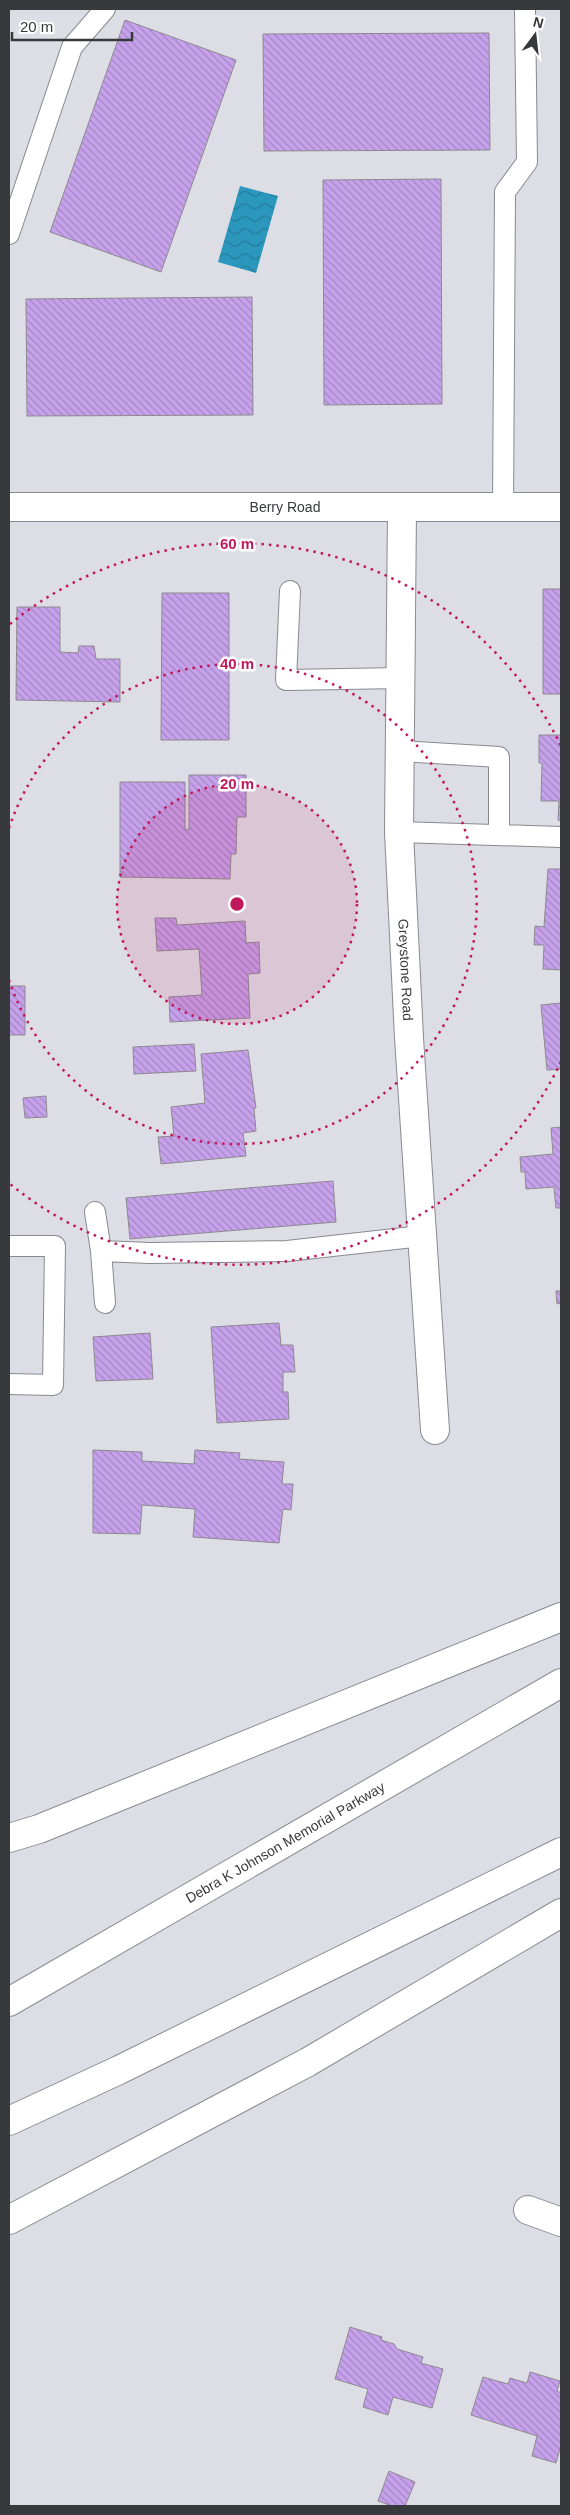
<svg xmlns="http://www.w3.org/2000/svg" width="570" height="2515" viewBox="0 0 570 2515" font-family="Helvetica,sans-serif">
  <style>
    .water { fill: url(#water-waves) }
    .building { fill: url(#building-back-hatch); stroke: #8d8990 }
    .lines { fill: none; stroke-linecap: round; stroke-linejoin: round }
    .service-casing { stroke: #898990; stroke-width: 22 }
    .minor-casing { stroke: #898990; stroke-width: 30 }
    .tertiary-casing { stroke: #898990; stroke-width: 30 }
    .motorway-casing { stroke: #898990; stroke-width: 30 }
    .service { stroke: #fff; stroke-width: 20 }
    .minor { stroke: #fff; stroke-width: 28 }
    .tertiary { stroke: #fff; stroke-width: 28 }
    .motorway { stroke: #fff; stroke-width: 28 }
    .ring { fill: none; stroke: #c2185b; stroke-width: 2.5; stroke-dasharray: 2.5 5 }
    .labels { text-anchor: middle; stroke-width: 5; stroke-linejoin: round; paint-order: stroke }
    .street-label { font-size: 14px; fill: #38393c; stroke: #fff }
    .centre { fill: #c2185b; stroke: #fff; stroke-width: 2.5 }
    .ring-label { font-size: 15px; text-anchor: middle; font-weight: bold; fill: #c2185b; stroke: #fff; stroke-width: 5; stroke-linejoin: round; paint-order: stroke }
  </style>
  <defs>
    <pattern id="water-waves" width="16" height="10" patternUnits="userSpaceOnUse" patternTransform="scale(1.25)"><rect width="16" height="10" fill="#2b97bd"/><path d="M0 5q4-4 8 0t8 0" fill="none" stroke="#267c9b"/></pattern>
    <pattern id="building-back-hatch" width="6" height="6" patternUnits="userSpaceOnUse" patternTransform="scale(1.25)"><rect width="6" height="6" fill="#c7a2ec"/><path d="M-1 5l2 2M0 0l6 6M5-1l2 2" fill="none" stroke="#a385c0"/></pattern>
  </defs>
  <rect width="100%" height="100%" fill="#dddee5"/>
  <path class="water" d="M240 186 278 196 256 273 218 262Z"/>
  <path class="building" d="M125 20 236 60 161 272 50 232Z
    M489 33 490 150 264 151 263 34Z
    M441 179 442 404 324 405 323 180Z
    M252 297 253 415 27 416 26 299Z
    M543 589H561V694H543Z
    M162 593H229V740H161Z
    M17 607H60V652L78 653 79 646H94L96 659H120V702L16 700Z
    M539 735H561V821L558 820 559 801H541L542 763H539Z
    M189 775H246V817H237L236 854H231L230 879 120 877V782H185V829L189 830Z
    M548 869H561V970L543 969 544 945H534L535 926 544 927Z
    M155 918H176L177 925 245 921 246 943 259 942 260 973 248 974 250 1018 170 1022 169 997 202 995 199 949 157 951Z
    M9 986H25V1035H9Z
    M561 1003V1069L547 1070 541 1005Z
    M194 1044 196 1071 134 1074 133 1047Z
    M248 1050 256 1108H254L256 1131 243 1133 246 1156 161 1164 158 1137 174 1136 171 1107 205 1103 201 1054Z
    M46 1096 47 1117 25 1118 23 1098Z
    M561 1127V1208H556L554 1187 526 1189 525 1172H521L520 1157 553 1154 551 1128Z
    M333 1181 336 1222 130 1239 126 1198Z
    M556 1291H561V1303L557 1304Z
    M279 1323 281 1345H293L295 1372H283V1392H288L289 1419 217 1423 211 1327Z
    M150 1333 153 1379 96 1381 93 1337Z
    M93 1450 142 1452V1461L194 1464 195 1450 240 1453 239 1459 284 1462 282 1484H293L291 1510 283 1509 279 1543 193 1537 195 1509 142 1505 140 1534 93 1533Z
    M350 2327 382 2337 381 2340 394 2344 397 2349 423 2357 421 2363 443 2369 432 2408 393 2397 388 2415 363 2407 368 2389 335 2379Z
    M530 2372 560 2381 557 2391 561 2393V2445L556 2463 532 2456 537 2436 471 2415 483 2377 508 2384 510 2378 527 2383Z
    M389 2471 415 2482 405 2506H392L378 2501Z"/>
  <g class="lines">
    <defs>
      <path id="service" d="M9 234 72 47 105 9
        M503 507 505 192 527 162 525 9
        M290 591 286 680 401 678
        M400 751 499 757V835
        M399 832 561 837
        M95 1212 101 1251 150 1253 287 1251 422 1236
        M9 1246H55L53 1385 9 1384
        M101 1251 105 1303"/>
      <g id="minor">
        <path id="s1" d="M402 509 399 832 409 1038 435 1430"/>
        <path d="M528 2210 561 2222"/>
      </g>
      <g id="tertiary">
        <path id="s2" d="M9 507H561"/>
      </g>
      <g id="motorway">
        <path d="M9 1838 39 1829 561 1617"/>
        <path id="s3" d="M9 2002 561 1683"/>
        <path d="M9 2121 119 2070 561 1852"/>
        <path d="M9 2220 308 2062 561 1913"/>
      </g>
    </defs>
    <use href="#service" class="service-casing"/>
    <use href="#minor" class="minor-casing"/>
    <use href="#tertiary" class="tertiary-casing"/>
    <use href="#motorway" class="motorway-casing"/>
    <use href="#service" class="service"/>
    <use href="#minor" class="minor"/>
    <use href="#tertiary" class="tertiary"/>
    <use href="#motorway" class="motorway"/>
  </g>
  <circle cx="237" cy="904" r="120" fill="#c2185b" fill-opacity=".12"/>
  <g class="ring">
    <circle cx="237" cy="904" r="120"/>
    <path d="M9 828A240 240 0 1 1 9 980"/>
    <path d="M561 1062A360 360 0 0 1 10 1184M10 624A360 360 0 0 1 561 746"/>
  </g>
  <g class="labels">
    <g class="street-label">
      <text dy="5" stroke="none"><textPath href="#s2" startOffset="276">Berry Road</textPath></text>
      <text dy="5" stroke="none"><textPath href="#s1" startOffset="461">Greystone Road</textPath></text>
      <text dy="5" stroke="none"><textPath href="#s3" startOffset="319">Debra K Johnson Memorial Parkway</textPath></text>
    </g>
  </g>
  <circle cx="237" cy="904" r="8" class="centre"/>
  <g class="ring-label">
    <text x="237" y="549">60 m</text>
    <text x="237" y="669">40 m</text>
    <text x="237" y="789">20 m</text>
  </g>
  <rect width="570" height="2515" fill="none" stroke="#38393c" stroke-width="20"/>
  <g transform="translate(535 35) rotate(15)" stroke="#ffffff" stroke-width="4" paint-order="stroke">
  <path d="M0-4L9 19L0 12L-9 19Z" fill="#38393c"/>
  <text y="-8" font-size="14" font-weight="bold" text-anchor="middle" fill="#38393c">N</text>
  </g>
  <path d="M12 32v8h120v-8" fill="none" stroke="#38393c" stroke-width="2.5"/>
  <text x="20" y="32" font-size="15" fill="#38393c" stroke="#ffffff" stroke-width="4" paint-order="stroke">20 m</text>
</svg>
